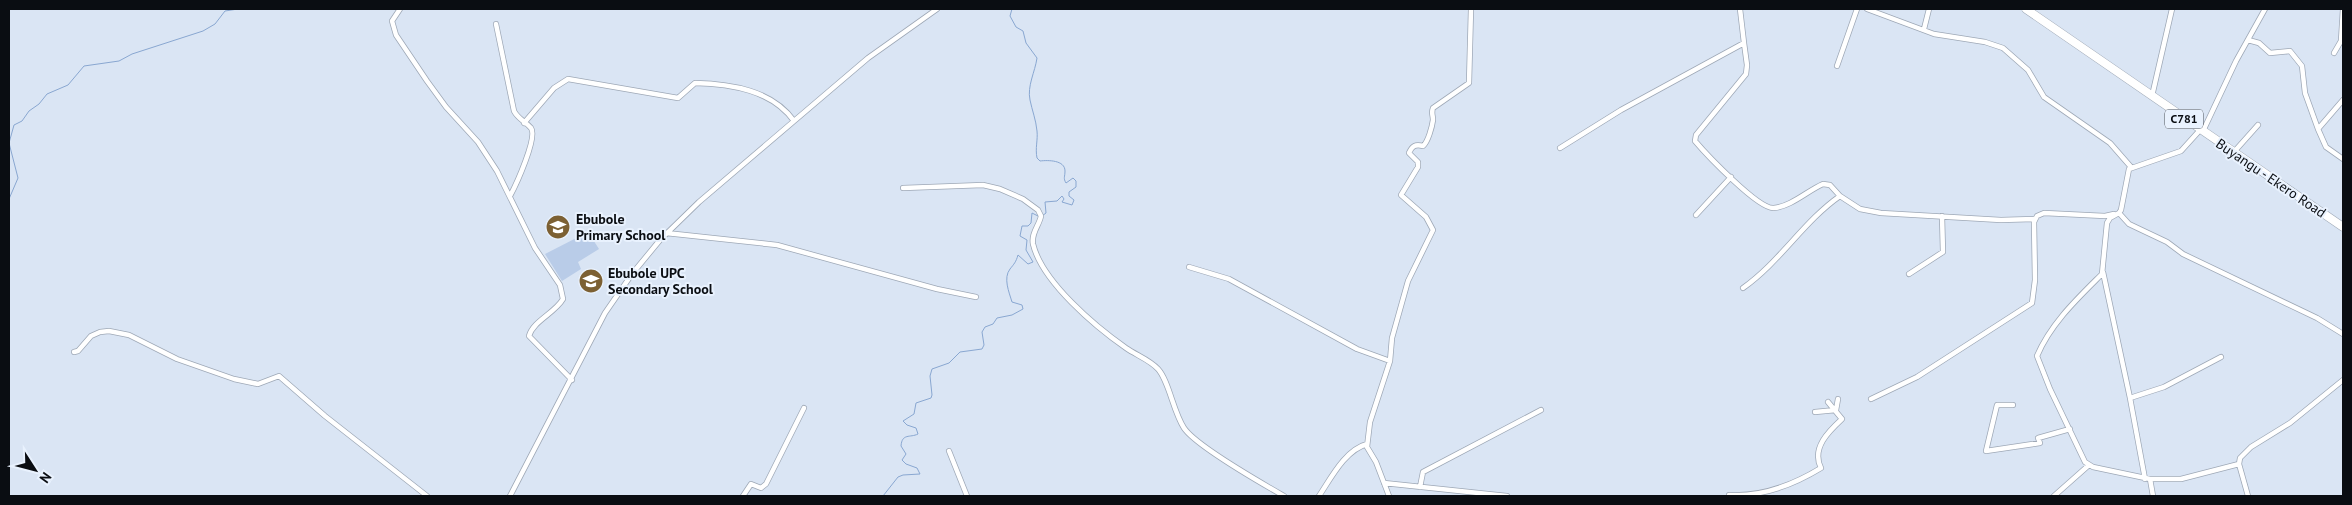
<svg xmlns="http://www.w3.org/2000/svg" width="2352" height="505" viewBox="0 0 2352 505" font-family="'PT Sans',sans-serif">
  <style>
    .green { fill: #b9cce8 }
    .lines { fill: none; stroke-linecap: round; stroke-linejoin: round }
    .stream { stroke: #89a7d1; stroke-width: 1 }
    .street-casing { stroke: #9ea8b6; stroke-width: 6 }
    .primary-casing { stroke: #9ea8b6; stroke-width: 9 }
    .street { stroke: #fff; stroke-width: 4.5 }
    .primary { stroke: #fff; stroke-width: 8 }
    .labels { text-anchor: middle; stroke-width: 4; stroke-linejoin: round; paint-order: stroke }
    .shield { fill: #e9f2fe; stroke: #4d5259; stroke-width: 1 }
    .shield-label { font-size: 12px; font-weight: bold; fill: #0a0d12 }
    .street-label { font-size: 14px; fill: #0a0d12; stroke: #e9f2fe }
    .poi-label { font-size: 14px; font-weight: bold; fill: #0a0d12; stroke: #e9f2fe; text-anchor: start }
  </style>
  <rect width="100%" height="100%" fill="#dae5f4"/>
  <path class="green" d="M588 232 599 249 578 262 581 269 562 281 545 254Z"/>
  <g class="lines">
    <path class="stream" d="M1012 9 1010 16 1016 27 1023 31 1026 43 1037 58C1035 72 1027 86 1030 100 1032 110 1036 120 1037 131 1038 140 1035 148 1037 158L1040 161C1048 160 1065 160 1065 171 1065 177 1063 178 1066 183L1073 178 1076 181V187L1069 192V196L1074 200 1072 205 1062 202 1064 199 1062 196 1057 201 1045 202 1046 213 1042 216
      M9 199 18 178 9 143 14 125 22 121 29 111 39 104 47 94 68 85 84 66 119 61 132 54 203 31 215 24 225 11 238 9
      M883 496 898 477 903 475 920 474 917 468 906 464 902 460 906 454 901 446C902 433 910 438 918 434L916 428 907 425 903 421 914 414 916 403 931 398 932 395 930 376 932 369 949 363 960 352 982 349 984 345 982 332 985 327 993 324 997 318 1012 315 1023 309 1022 305 1012 302C1009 292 1003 278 1010 269 1014 264 1016 262 1018 255L1028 264 1033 262 1026 250 1027 240 1020 236 1022 226H1028L1031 223 1032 213 1038 216"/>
    <defs>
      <path id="street" d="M400 9 392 21 396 35 427 81 446 107 478 142 497 171 535 248 560 285 563 299C555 313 533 321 529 336L572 380
        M1867 9 1934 34 1985 42 2003 48 2028 70 2044 97 2110 143 2131 167
        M496 24 514 111C518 119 525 121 531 128 538 137 516 185 510 196
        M1924 29 1929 9
        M2248 40 2259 43 2270 53 2290 51 2302 66 2305 93 2318 129
        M1744 43 1747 65 1746 74 1696 135 1695 141C1706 154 1759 210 1774 208 1792 206 1807 191 1823 184L1830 185 1840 196
        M2334 53 2341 41 2343 9
        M1837 66 1857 9
        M2152 96 2172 9
        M2343 100 2318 129 2326 147 2343 159
        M524 123 554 88 568 79 678 98 695 83C731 84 772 90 794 121
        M2203 131 2236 61 2265 9
        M1560 148 1621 110 1744 43 1740 9
        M2233 153 2258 125
        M903 188 983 185 1000 189 1023 199 1038 210 1041 216C1039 226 1031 233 1033 244 1042 282 1096 327 1126 348 1136 355 1150 360 1158 369 1169 381 1173 411 1184 428 1196 446 1263 484 1284 496
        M2119 213 2129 224 2167 242 2183 254 2317 318 2343 334
        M1696 215 1731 177
        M666 233 777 245 937 289 976 297
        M1189 267 1229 279 1357 349 1390 361 1370 422 1367 447 1376 462 1389 496
        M2103 272 2130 398
        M1909 274 1943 252 1942 216
        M1743 288C1780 262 1804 221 1840 196L1860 209 1881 213 2001 220 2035 219
        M74 352 78 351 91 336 100 332 109 331 129 335 177 359 234 379 258 384 279 376 325 416 427 496
        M1390 361 1392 338 1408 281 1433 230 1426 217 1401 195 1418 167V162L1409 153C1412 146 1415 144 1423 146 1428 142 1432 127 1433 120 1433 115 1431 113 1433 108L1469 83 1471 9
        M1871 399 1917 377 2032 303 2035 280 2034 222 2037 216 2044 213 2105 216 2114 214
        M2013 405H1997L1986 451 2040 443 2038 438 2070 429
        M1836 410 1838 399
        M1815 412 1836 410
        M949 451 967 496
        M2239 464 2248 496
        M2145 479 2130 398 2164 387 2221 357
        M2150 479H2181L2239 464 2240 458 2251 447 2290 423 2343 380
        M1384 483 1507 496
        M1420 487 1423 472 1541 410
        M1729 495C1762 497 1793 485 1821 468 1811 448 1829 431 1842 419L1828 402
        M510 496 605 313 632 274 660 240 699 202 868 58 937 9
        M743 496 751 484 761 488 766 484 804 408
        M1319 496C1331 478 1345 450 1367 444
        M2054 496 2089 465
        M2153 496 2150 479 2093 467 2085 462 2050 389 2037 356C2051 323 2078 298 2102 274L2107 223 2110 218 2119 213 2121 210 2129 169 2181 151 2200 130"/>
      <path id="primary" d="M2026 9 2343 227"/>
    </defs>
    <use href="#street" class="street-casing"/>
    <use href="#primary" class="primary-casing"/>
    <use href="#street" class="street"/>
    <use href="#primary" class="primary"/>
  </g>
  <defs>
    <symbol id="school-disc" viewBox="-11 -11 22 22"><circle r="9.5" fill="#7c6033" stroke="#e9f2fe"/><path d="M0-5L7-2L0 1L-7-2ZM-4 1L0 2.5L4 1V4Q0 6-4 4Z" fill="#fff"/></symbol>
  </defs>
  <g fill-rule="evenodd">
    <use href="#school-disc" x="544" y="213" width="28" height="28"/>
    <use href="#school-disc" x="577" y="267" width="28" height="28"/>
  </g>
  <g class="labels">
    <rect class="shield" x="2165" y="109.5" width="38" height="19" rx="4"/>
    <g class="shield-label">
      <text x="2184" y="123">C781</text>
    </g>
    <g class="street-label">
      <text transform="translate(2271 178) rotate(34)" y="5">Buyangu - Ekero Road</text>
    </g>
    <g class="poi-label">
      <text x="576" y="224">Ebubole<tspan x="576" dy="16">Primary School</tspan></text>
      <text x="608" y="278">Ebubole UPC<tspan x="608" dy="16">Secondary School</tspan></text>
    </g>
  </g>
  <rect width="2352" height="505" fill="none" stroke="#0a0d12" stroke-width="20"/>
  <g transform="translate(35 470) rotate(126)" stroke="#e9f2fe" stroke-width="4" paint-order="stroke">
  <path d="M0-4L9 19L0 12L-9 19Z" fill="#0a0d12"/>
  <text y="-8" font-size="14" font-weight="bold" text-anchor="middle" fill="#0a0d12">N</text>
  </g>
</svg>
